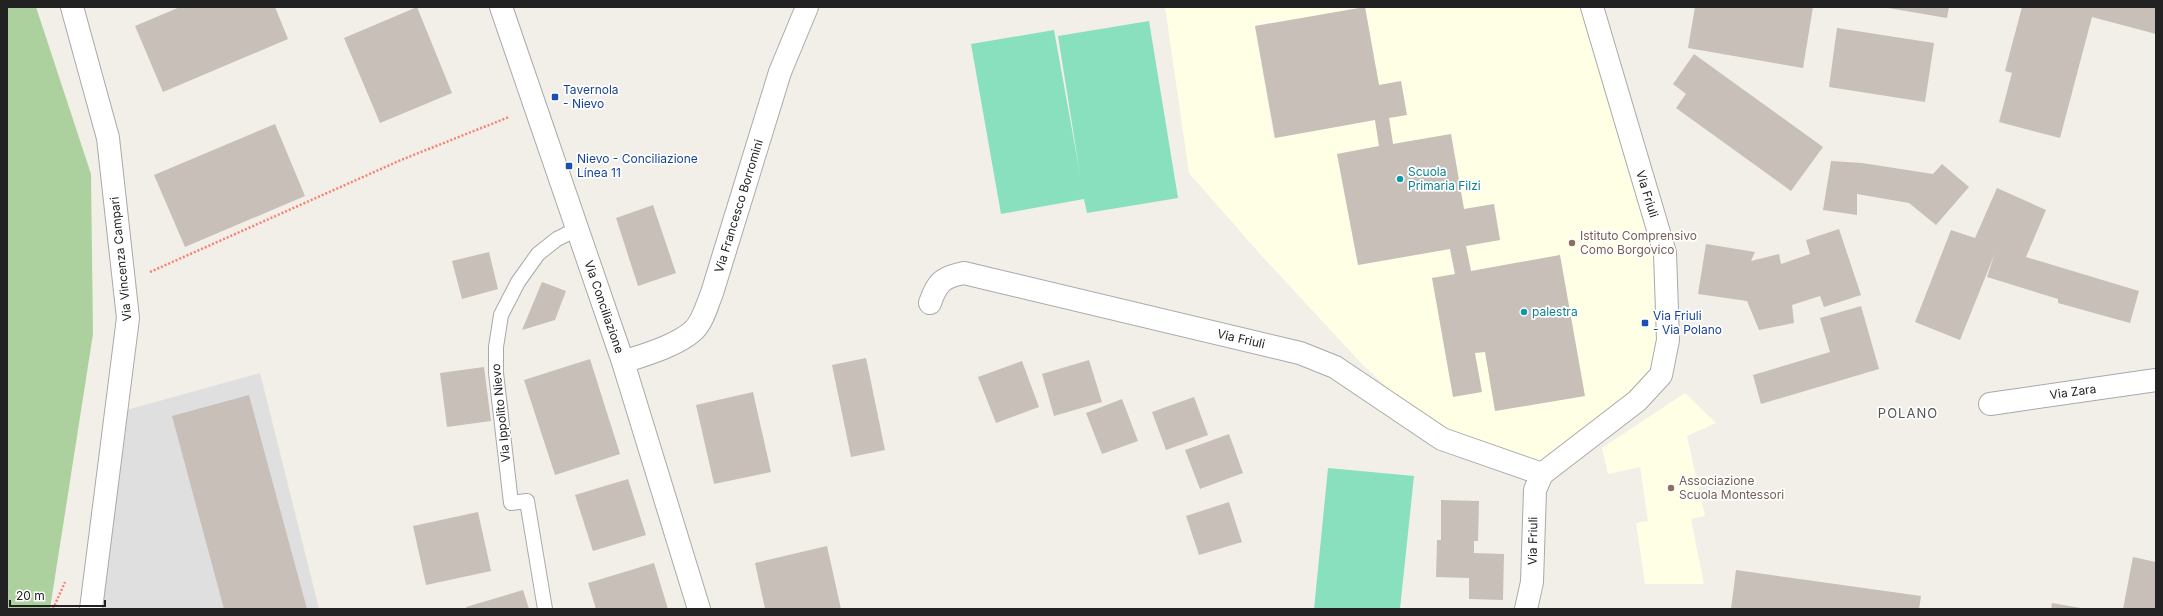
<svg xmlns="http://www.w3.org/2000/svg" width="2163" height="616" viewBox="0 0 2163 616" font-family="Inter,sans-serif">
  <style>
    .residential { fill: #e0dfdf }
    .education { fill: #ffffe5 }
    .forest { fill: #add19e }
    .pitch { fill: #88e0be }
    .building { fill: #c7bfb8 }
    .lines { fill: none; stroke-linecap: round; stroke-linejoin: round }
    .lane-casing { stroke: #a9a9a9; stroke-width: 16 }
    .street-casing { stroke: #a9a9a9; stroke-width: 24 }
    .path { stroke: #fa8072; stroke-width: 2.5; stroke-dasharray: 2 2; stroke-linecap: butt }
    .lane { stroke: #fff; stroke-width: 14 }
    .street { stroke: #fff; stroke-width: 22 }
    .transit-dot { fill: #1a4fb4; stroke: #fff; stroke-width: 1.5 }
    .culture-dot { fill: #0f9aa8; stroke: #fff; stroke-width: 1.5 }
    .education-dot { fill: #8d6e63; stroke: #fff; stroke-width: 1.5 }
    .labels { text-anchor: middle; stroke-width: 3.5; stroke-linejoin: round; paint-order: stroke }
    .transit-label { font-size: 12px; fill: #164399; stroke: #fff; text-anchor: start }
    .culture-label { font-size: 12px; fill: #0d838f; stroke: #fff; text-anchor: start }
    .street-label { font-size: 12px; fill: #222; stroke: #fff }
    .education-label { font-size: 12px; fill: #785e54; stroke: #fff; text-anchor: start }
    .neighbourhood-label { font-size: 13px; letter-spacing: 1px; fill: #555; stroke: #fff }
  </style>
  <rect width="100%" height="100%" fill="#f2efe9"/>
  <path class="residential" d="M260 373 319 609H91L116 413Z"/>
  <path class="education" d="M1165 7H1364L1255 26 1274 138 1375 120 1379 146 1337 154 1358 265 1450 249 1455 274 1475 353 1485 352 1496 411 1585 396 1471 271 1466 246 1500 240 1494 204 1464 209 1451 134 1393 144 1389 118 1401 81 1379 85 1365 7H1592L1665 253 1661 375 1542 474 1442 439 1362 364 1260 254 1189 173Z
    M1685 393 1716 423 1687 436 1705 516 1691 519 1704 584H1645L1636 523 1648 521 1640 467 1608 474 1602 448Z"/>
  <path class="forest" d="M7 7H36L91 174 93 334 50 609H7Z"/>
  <path class="pitch" d="M1149 21 1178 198 1087 213 1084 199 1001 214 971 44 1054 30 1080 174 1058 36Z
    M1328 468 1414 476 1400 609H1314Z"/>
  <path class="building" d="M180 7H275L288 39 163 92 135 26Z
    M417 7 452 93 380 123 344 38Z
    M1365 7 1379 85 1401 81 1407 115 1389 118 1393 144 1451 134 1464 209 1494 204 1500 240 1466 246 1471 271 1560 255 1585 396 1495 411 1485 352 1475 353 1482 392 1453 397 1432 278 1455 274 1450 249 1358 265 1337 154 1379 146 1375 120 1275 138 1255 26Z
    M1695 7H1813L1803 68 1688 48Z
    M1882 7H1949L1947 18Z
    M2022 7H2156V34L2092 17 2060 138 1999 122 2012 73 2005 71Z
    M1837 28 1934 43 1925 102 1829 87Z
    M1694 54 1823 147 1791 191 1676 108 1686 94 1673 84Z
    M275 124 305 196 185 247 154 175Z
    M1831 161 1862 163 1933 174 1942 164 1969 187 1936 225 1909 203 1857 194V215L1823 210Z
    M1997 188 2046 210 2026 257 2139 291 2130 323 2058 303V299L1987 277 1995 253 1960 340 1915 322 1951 230 1975 238Z
    M653 205 676 273 638 286 616 218Z
    M1839 229 1861 295 1824 307 1820 296 1792 305 1794 323 1759 330 1747 301 1698 294 1706 244 1755 252 1751 261 1779 254 1781 264 1810 254 1806 240Z
    M489 252 498 289 462 299 452 261Z
    M542 282 566 291 555 320 522 330Z
    M1861 306 1879 369 1761 404 1753 375 1830 352 1820 318Z
    M866 358 885 450 851 457 832 365Z
    M590 359 620 454 555 475 524 380Z
    M1089 360 1102 402 1054 416 1042 374Z
    M1022 361 1039 407 996 423 978 377Z
    M484 367 491 421 447 427 440 373Z
    M753 392 771 472 714 484 696 405Z
    M249 395 307 609H224L172 416Z
    M1194 397 1208 435 1166 450 1152 412Z
    M1122 399 1138 441 1102 454 1086 413Z
    M1229 434 1243 473 1200 489 1185 450Z
    M628 479 646 535 593 551 575 495Z
    M1441 500 1479 501 1478 541H1474V553L1504 554 1503 600 1469 599V578L1436 577 1437 540H1441Z
    M1229 502 1242 542 1199 555 1186 516Z
    M478 512 491 571 426 585 413 526Z
    M827 546 841 609H765L755 563Z
    M2133 557 2156 562V609H2123Z
    M654 563 668 609H596L588 583Z
    M1736 570 1921 596 1919 609H1731Z
    M523 590 529 609H467L466 607Z
    M2052 603 2081 608 2080 609H2051Z"/>
  <g class="lines">
    <defs>
      <path id="lane" d="M545 609 527 501 511 503 496 373V347L501 315 518 282 538 254 557 239 577 229"/>
      <path id="street" d="M72 7 108 138 128 318 91 609
        M501 7 623 362 699 609
        M930 303C937 282 943 277 964 273L1300 353 1335 367 1442 439 1542 474
        M623 362C644 355 676 346 693 331 703 322 707 305 712 293L780 72 807 7
        M1990 404 2156 380
        M1526 609 1532 582 1535 490 1542 474 1637 401 1661 375 1668 340 1665 253 1592 7"/>
    </defs>
    <use href="#lane" class="lane-casing"/>
    <use href="#street" class="street-casing"/>
    <path class="path" d="M150 272 401 160 509 117
      M53 609 65 582"/>
    <use href="#lane" class="lane"/>
    <use href="#street" class="street"/>
  </g>
  <g class="transit-dot">
    <rect x="551" y="93" width="8" height="8" rx="2"/>
    <rect x="565" y="162" width="8" height="8" rx="2"/>
    <rect x="1641" y="319" width="8" height="8" rx="2"/>
  </g>
  <g class="culture-dot">
    <circle cx="1400" cy="179" r="4"/>
    <circle cx="1524" cy="312" r="4"/>
  </g>
  <g class="education-dot">
    <circle cx="1572" cy="243" r="4"/>
    <circle cx="1671" cy="488" r="4"/>
  </g>
  <g class="labels">
    <g class="transit-label">
      <text x="563" y="94">Tavernola<tspan x="563" dy="14">- Nievo</tspan></text>
      <text x="577" y="163">Nievo - Conciliazione<tspan x="577" dy="14">Línea 11</tspan></text>
      <text x="1653" y="320">Via Friuli<tspan x="1653" dy="14">- Via Polano</tspan></text>
    </g>
    <g class="culture-label">
      <text x="1408" y="176">Scuola<tspan x="1408" dy="14">Primaria Filzi</tspan></text>
      <text x="1532" y="316">palestra</text>
    </g>
    <g class="street-label">
      <text transform="translate(1647 194) rotate(73)" y="4">Via Friuli</text>
      <text transform="translate(739 206) rotate(-73)" y="4">Via Francesco Borromini</text>
      <text transform="translate(121 259) rotate(-96)" y="4">Via Vincenza Campari</text>
      <text transform="translate(604 307) rotate(71)" y="4">Via Conciliazione</text>
      <text transform="translate(1241 339) rotate(13)" y="4">Via Friuli</text>
      <text transform="translate(2073 392) rotate(-8)" y="4">Via Zara</text>
      <text transform="translate(501 413) rotate(-96)" y="4">Via Ippolito Nievo</text>
      <text transform="translate(1533 541) rotate(-89)" y="4">Via Friuli</text>
    </g>
    <g class="education-label">
      <text x="1580" y="240">Istituto Comprensivo<tspan x="1580" dy="14">Como Borgovico</tspan></text>
      <text x="1679" y="485">Associazione<tspan x="1679" dy="14">Scuola Montessori</tspan></text>
    </g>
    <g class="neighbourhood-label">
      <text x="1908" y="418">POLANO</text>
    </g>
  </g>
  <rect width="2163" height="616" fill="none" stroke="#222222" stroke-width="16"/>
  <path d="M10 600v6h95v-6" fill="none" stroke="#222222" stroke-width="2"/>
  <text x="16" y="600" font-size="12" fill="#222222" stroke="#ffffff" stroke-width="3" paint-order="stroke">20 m</text>
</svg>
